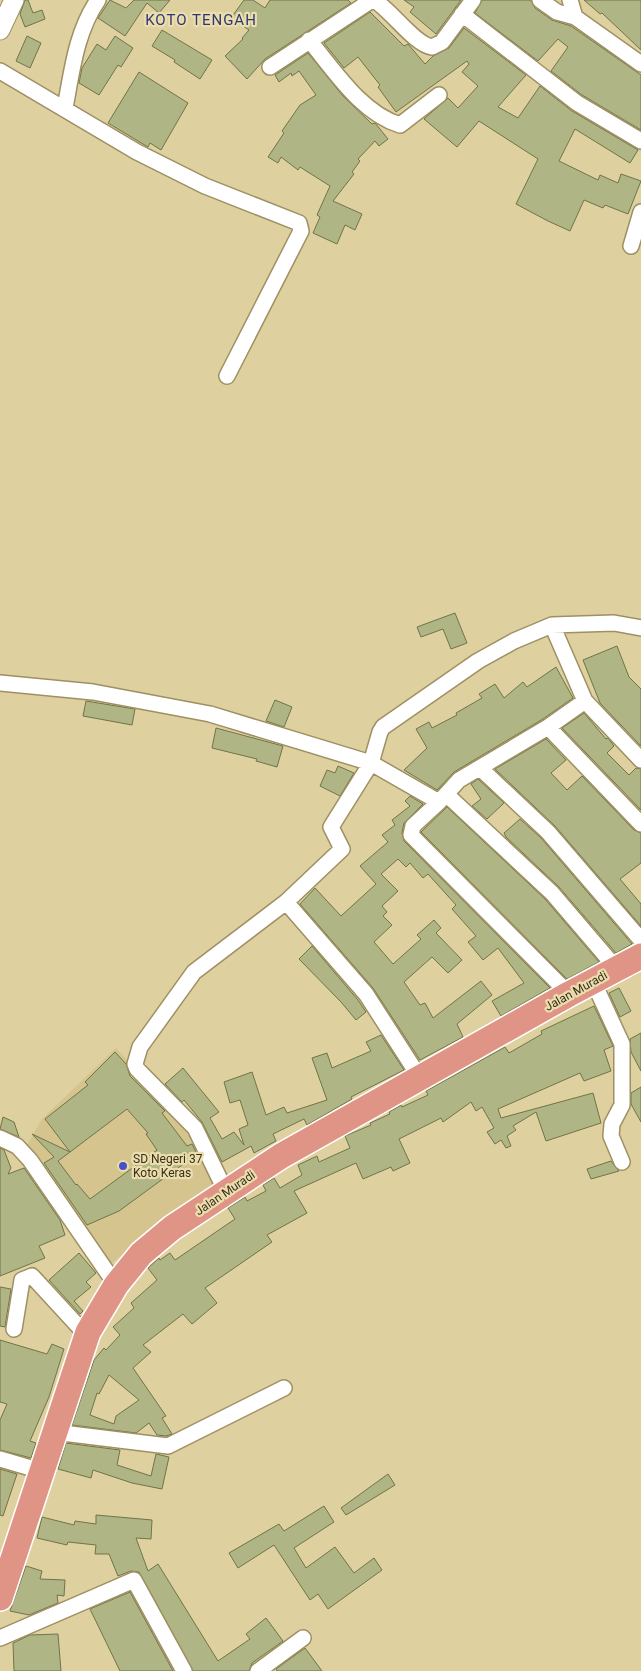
<svg xmlns="http://www.w3.org/2000/svg" width="641" height="1671" viewBox="0 0 641 1671" font-family="Roboto,sans-serif">
  <style>
    .built { fill: #d5c48d }
    .building { fill: #b0b585; stroke: #707447; fill-rule: evenodd }
    .lines { fill: none; stroke-linecap: round; stroke-linejoin: round }
    .minor-casing { stroke: #9e9062; stroke-width: 18 }
    .tertiary-casing { stroke: #9e9062; stroke-width: 21 }
    .trunk-casing { stroke: #fff; stroke-width: 28 }
    .minor { stroke: #fff; stroke-width: 15 }
    .tertiary { stroke: #fff; stroke-width: 19 }
    .trunk { stroke: #e09486; stroke-width: 25 }
    .poi-dot { fill: #4553c7; stroke: #ecddad; stroke-width: 2 }
    .labels { text-anchor: middle; stroke-width: 4.5; stroke-linejoin: round; paint-order: stroke }
    .street-label { font-size: 12px; fill: #36301d; stroke: #ecddad }
    .poi-label { font-size: 12px; fill: #36301d; stroke: #ecddad; text-anchor: start }
    .quarter-label { font-size: 15px; letter-spacing: 1px; fill: #2e3872; stroke: #ecddad }
  </style>
  <rect width="100%" height="100%" fill="#dfd0a0"/>
  <path class="built" d="M116 1048 192 1131 216 1182 108 1266 25 1149 42 1119Z"/>
  <path class="building" d="M25 0H28L33 13 42 10 45 19 25 27 20 14Z
    M110 0 126 8 134 0H170L159 13 147 3 125 36 98 18Z
    M244 0H253L265 8 270 0H348L351 3 265 59 247 79 225 56 243 39 242 38 249 30 231 18Z
    M404 0H461L436 34 410 12 414 7Z
    M482 0H531L535 8 552 20 571 26 641 75V130L582 95 551 71 568 47 558 39 538 61 475 13Z
    M584 0H641V50L602 13 600 14Z
    M370 12 404 46 408 44 425 64 433 56 449 48 464 28 526 75 498 107 518 118 540 86 572 111 638 150 630 163 575 129 559 161 598 180 600 175 618 183 621 174 641 181 628 214 605 205 603 208 584 200 570 231 548 221 516 204 538 159 479 121 457 147 424 119 448 98 458 108 478 86 462 72 469 64 467 61 396 112 378 87 380 85 358 57 344 68 324 43Z
    M162 30 212 60 200 79 174 62 175 60 152 46Z
    M27 36 41 43 30 68 16 61Z
    M115 36 133 48 121 67 118 65 99 95 79 83 82 68 97 44 106 50Z
    M308 53 343 96 372 124 375 123 388 139 379 146 375 141 358 159 360 161 352 172 354 174 333 201 362 214 355 230 345 225 337 244 313 233 320 217 317 215 330 186 300 167 298 170 281 157 278 163 268 157 284 133 282 131 300 105 316 95 299 71 292 76 291 73 279 82 275 75Z
    M139 72 188 103 161 150 150 143 148 147 108 123Z
    M455 613 467 643 451 649 443 629 421 637 417 627Z
    M617 646 629 677 641 689V746L600 703 583 660Z
    M556 667 573 698 543 719 454 772 437 790 404 770 427 748 416 729 429 722 432 728 457 715 456 713 482 698 479 694 495 684 504 698 523 682 527 687Z
    M275 700 292 707 284 727 266 721Z
    M86 701 135 709 132 725 83 716Z
    M584 713 606 739 608 738 614 746 607 753 629 775 636 768 641 769V810L562 728Z
    M216 728 283 746 277 767 256 761 257 759 212 748Z
    M546 739 566 760 551 773 567 790 582 776 634 830 641 833V863L620 879 641 904V926L555 826 495 769Z
    M338 766 354 773 340 796 320 786 327 770 335 773Z
    M478 779 504 803 487 819 472 806 481 799 471 784Z
    M410 796 423 804 404 823 402 833 404 841 550 988 501 1016 492 1001 524 983 498 948 483 960 468 942 476 936 452 909 456 905 428 874 423 878 410 863 406 867 398 859 381 874 398 891 382 906 387 912 383 916 392 925 374 942 393 964 421 939 417 935 434 920 441 928 436 933 462 960 448 973 432 957 404 982 420 1005 425 1003 433 1018 481 981 492 995 457 1024 463 1037 420 1060 373 988 300 904 315 888 341 916 376 884 360 866 388 842 382 835 395 825 392 820 410 806 405 801Z
    M447 807 545 899 599 962 567 979 421 832Z
    M520 819 541 838 632 944 616 953 559 887 506 837 504 833Z
    M312 946 358 1000 366 1012 356 1020 341 1002 299 959Z
    M619 988 631 1011 620 1017 609 993Z
    M594 1006 613 1046 604 1050 611 1071 584 1081 580 1073 498 1109 501 1118 593 1093 601 1123 546 1141 536 1112 513 1126 516 1130 507 1136 511 1146 506 1148 501 1140 495 1144 487 1132 494 1128 482 1107 476 1111 471 1102 443 1122 441 1118 399 1139 410 1163 393 1171 391 1167 363 1179 356 1163 294 1191 307 1213 267 1235 272 1242 205 1288 217 1303 192 1324 183 1314 143 1345 151 1352 133 1368 166 1416 162 1418 172 1434 166 1436 157 1435 149 1423 136 1433 72 1425 94 1360 104 1348 106 1350 120 1335 113 1327 134 1308 131 1303 157 1280 148 1268 159 1258 160 1260 170 1253 175 1260 235 1219 228 1208 245 1197 247 1201 266 1191 263 1185 274 1178 280 1188 302 1175 298 1165 317 1156 319 1162 350 1148 345 1136 371 1125 370 1123 390 1114 389 1112 401 1105 402 1107 428 1095 426 1091 505 1047 509 1053 542 1034 541 1031ZM109 1375 139 1400 116 1416 114 1424 90 1415 97 1393 99 1394Z
    M641 1033V1071L631 1052 630 1039Z
    M381 1035 404 1070 351 1097 352 1099 307 1125 304 1119 273 1134 276 1141 254 1153 251 1146 222 1162 202 1122 184 1100 182 1102 165 1084 183 1068 219 1112 210 1118 222 1139 234 1132 244 1145 239 1129 248 1125 240 1100 230 1103 224 1082 252 1072 266 1115 284 1107 287 1113 327 1100 312 1058 327 1053 332 1068 371 1051 366 1042Z
    M115 1052 126 1064 130 1076 165 1111 162 1113 187 1146 192 1144 197 1154 119 1211 87 1225 44 1163 54 1157 32 1134 70 1152 58 1161 76 1185 77 1184 90 1199 157 1150 146 1134 148 1133 127 1109 70 1152 45 1119 88 1085 85 1082Z
    M641 1087V1122L631 1104V1093Z
    M3 1117 14 1122 19 1137 0 1129Z
    M0 1148 4 1150 11 1168 8 1174 24 1168 60 1220 65 1235 39 1246 45 1258 0 1276Z
    M611 1161 619 1171 591 1179 587 1169Z
    M79 1253 96 1273 86 1282 91 1287 74 1301 83 1311 80 1314 49 1280Z
    M0 1287 11 1289 5 1327 0 1326Z
    M0 1340 47 1354 52 1344 64 1349 49 1397 30 1441 36 1443 31 1458 0 1450V1420L7 1404 0 1402Z
    M66 1443 120 1450 117 1465 151 1476 156 1454 169 1457 162 1489 132 1483 93 1470 91 1478 58 1469Z
    M0 1469 17 1474 3 1516 0 1515Z
    M388 1474 395 1485 346 1515 341 1508Z
    M324 1506 334 1522 294 1548 306 1568 335 1547 354 1573 374 1558 382 1570 328 1609 318 1594 310 1600 274 1545 238 1568 229 1553 279 1524 284 1531Z
    M96 1515 152 1520 151 1539 136 1538 148 1571 158 1564 218 1661 250 1639 246 1634 266 1618 283 1641 252 1663 249 1671H193L139 1572 131 1571 118 1576 109 1554H95L96 1545 68 1542 67 1545 37 1538 42 1517 74 1525 75 1521 96 1524Z
    M26 1566 42 1571 40 1579 65 1580 64 1596 57 1595 58 1603 29 1615 10 1611Z
    M130 1592 173 1671H120L90 1609Z
    M58 1634 61 1671H14L13 1643 30 1635Z
    M305 1648 322 1671H277L276 1669Z"/>
  <g class="lines">
    <defs>
      <path id="minor" d="M374 0C391 10 415 45 432 47L442 42 473 0
        M540 0 557 12 575 17 641 64
        M570 0 575 17
        M462 14 577 103 641 141
        M309 40C334 70 361 113 400 125L439 95
        M270 67 372 0
        M0 71 137 152 205 186 299 223 301 231 227 376
        M65 108C72 71 76 32 98 0
        M631 246 641 212
        M552 625 585 701
        M0 683 93 692 210 714 371 763 439 802 459 780 548 727 585 701 641 760
        M548 727 641 824
        M480 768 548 832 641 940
        M446 794 552 893 616 968
        M439 802 413 826 411 835 569 994
        M286 902 366 994 420 1078
        M593 981 622 1044V1105L612 1124 611 1136 622 1162
        M0 1138 17 1146 30 1160 116 1285
        M226 1192 195 1128 137 1069 135 1064 140 1047 194 972 286 902 342 849 331 827 371 763 380 732 383 727 478 661 514 641 552 625 614 623 641 628
        M14 1329 22 1280 32 1276 78 1326 88 1332
        M54 1432 168 1446 284 1388
        M0 1459 41 1471
        M0 1638 134 1580 184 1671
        M258 1671 303 1638"/>
      <path id="tertiary" d="M0 30 14 0"/>
      <path id="trunk" d="M0 1598 88 1332 116 1285 141 1254 172 1228 281 1156 569 994 641 956"/>
    </defs>
    <use href="#minor" class="minor-casing"/>
    <use href="#tertiary" class="tertiary-casing"/>
    <use href="#trunk" class="trunk-casing"/>
    <use href="#minor" class="minor"/>
    <use href="#tertiary" class="tertiary"/>
    <use href="#trunk" class="trunk"/>
  </g>
  <circle class="poi-dot" cx="123" cy="1166" r="5"/>
  <g class="labels">
    <g class="street-label">
      <text transform="translate(576 991) rotate(-29)" y="4">Jalan Muradi</text>
      <text transform="translate(225 1193) rotate(-34)" y="4">Jalan Muradi</text>
    </g>
    <g class="poi-label">
      <text x="133" y="1163">SD Negeri 37<tspan x="133" dy="14">Koto Keras</tspan></text>
    </g>
    <g class="quarter-label">
      <text x="201" y="25">KOTO TENGAH</text>
    </g>
  </g>
</svg>
